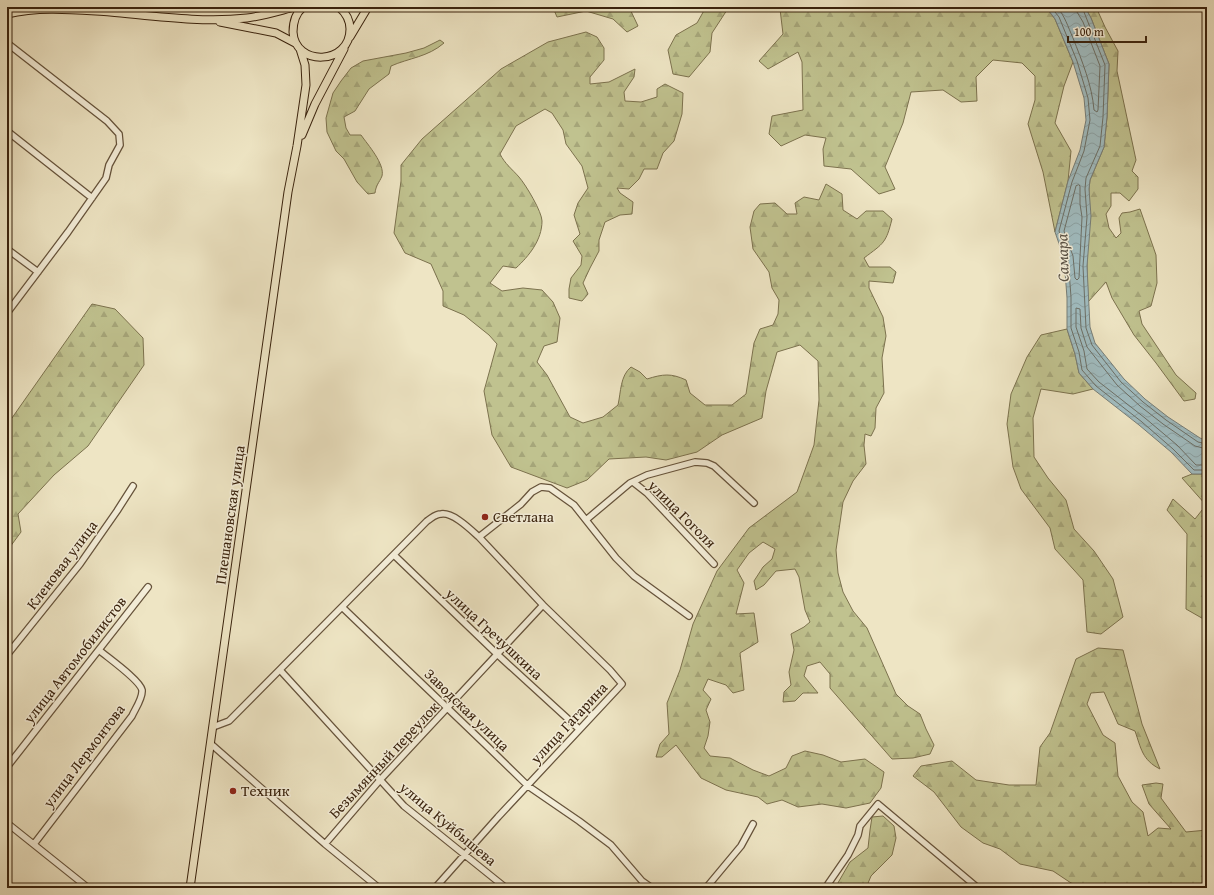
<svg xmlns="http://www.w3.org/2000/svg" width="1214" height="895" viewBox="0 0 1214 895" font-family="'Gentium Book Plus',serif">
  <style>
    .forest { fill: url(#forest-firs); stroke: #7c724e }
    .water { fill: url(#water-waves); stroke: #777e78 }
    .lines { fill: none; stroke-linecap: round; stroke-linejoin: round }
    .shore { stroke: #6c6f66; stroke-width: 1 }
    .minor-casing { stroke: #66533b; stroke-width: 8 }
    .major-casing { stroke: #39220d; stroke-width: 9 }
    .minor { stroke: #f4eed9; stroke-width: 5.5 }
    .major { stroke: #eee5c4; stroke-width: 7 }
    .poi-dot { fill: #8f2418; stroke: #f4eed9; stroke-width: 1.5 }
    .labels { text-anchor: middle; stroke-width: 3; stroke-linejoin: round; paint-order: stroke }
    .street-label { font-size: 15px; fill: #39220d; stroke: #f4eed9 }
    .poi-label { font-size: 15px; fill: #39220d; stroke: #f4eed9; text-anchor: start }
    .water-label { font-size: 16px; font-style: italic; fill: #585043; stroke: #f4eed9 }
  </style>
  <defs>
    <pattern id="forest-firs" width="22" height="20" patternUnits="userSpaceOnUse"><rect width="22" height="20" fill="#c0c28f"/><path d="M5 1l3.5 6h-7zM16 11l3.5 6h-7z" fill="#a6a67a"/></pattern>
    <pattern id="water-waves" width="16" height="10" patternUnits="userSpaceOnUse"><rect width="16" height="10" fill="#a0bcc0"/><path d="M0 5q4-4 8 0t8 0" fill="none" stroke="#8ba1a4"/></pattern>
  </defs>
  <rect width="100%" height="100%" fill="#eee5c4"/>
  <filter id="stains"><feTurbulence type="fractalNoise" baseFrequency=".005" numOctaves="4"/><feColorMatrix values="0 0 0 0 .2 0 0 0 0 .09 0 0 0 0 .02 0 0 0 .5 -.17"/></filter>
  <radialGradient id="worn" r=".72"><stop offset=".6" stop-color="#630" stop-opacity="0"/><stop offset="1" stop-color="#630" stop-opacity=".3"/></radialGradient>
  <path class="forest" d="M556 7H629L638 26 627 32 613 19 586 11 557 17 554 10Z
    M706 7H726L727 10 712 33 710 52 689 77 673 74 668 50 676 35 697 23Z
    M778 7H1046L1055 19 1073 62 1064 86 1055 123 1071 151 1068 181 1055 232 1043 172 1028 124 1035 100V76L1022 63 993 60 976 77 977 101 961 102 943 90 911 92 903 123 885 167 895 189 879 194 851 169 824 166 823 149 826 138 805 135 781 146 769 134 772 116 803 110 802 62 798 52 768 69 759 61 783 34 780 9Z
    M1085 7H1096L1105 27 1118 51 1117 71 1136 160 1132 171 1138 177V189L1129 201 1120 193H1111V206L1106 214 1109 228 1116 238 1121 233 1119 218 1122 213 1130 212 1140 209 1156 255 1157 283 1151 306 1139 311 1142 324 1176 375 1196 393 1195 399 1184 401 1156 363 1134 335 1112 298 1106 282 1088 302 1087 266 1089 189 1090 180 1104 147 1107 117 1109 64 1091 18Z
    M586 32 597 37 604 48V60L590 77V84L609 82 635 69 634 77 624 92 625 101 641 102 657 97V89L665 84 683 93 682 114 674 141 663 153 657 169H644L639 179 629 189 617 188 620 193 633 202 632 214 620 215 605 222 599 240V251L590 268 583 283 588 294 582 301 569 298V289L571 278 581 265 582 256 573 241 580 234 574 215 578 203 588 188 582 166 566 144 563 130 552 113 545 109 516 126 500 154C505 164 512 169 519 177 526 185 542 212 542 221 542 240 529 256 516 268L503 266 490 283 502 291 523 288 542 290 553 302 560 318 557 342 544 346 537 362 547 375 570 417 583 423 603 417 618 405C621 392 620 376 631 367L640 372 647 379C663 374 671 373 686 380L690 393 705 405H732L746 394 754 343 760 329 773 325 778 314 779 300 772 288 769 272 753 249 750 227 754 211 760 204 775 203 787 214H797L795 203 804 197 819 200 826 184 842 194 843 210 857 219 866 211H883L892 219C886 243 884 243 864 258L869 267H890L896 272 893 283 869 281V288L883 317 886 336 882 358 884 393 876 408 875 428 871 436 865 434 864 445 866 464 853 481 843 502 836 550 838 573 843 592 853 611 867 628 896 694 908 706 920 714 926 729 934 745 930 754 913 758 892 759 830 688V674L820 662 807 666 804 676 818 693H803L795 701 783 702 784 692 791 685 789 672 794 650 791 634 804 627 810 622 805 610 799 577 795 569 776 571 764 585 756 590 754 581 763 567 772 559 775 549 763 542 749 553 737 570 744 583 736 614 754 613 758 642 740 653 744 690 733 693 726 685 708 679 703 690 711 699 706 710 710 722 708 736 704 748 710 756 730 758 753 770 769 776 786 768 792 756 805 751 823 755 841 762 865 759 884 772 881 788 870 803 846 808 822 804 798 807 782 800 767 804 758 797 726 790 701 778 676 745 662 757H656L660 744 669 734 667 703 680 670 693 624 717 571 749 528 797 492 814 445 819 400 818 361 800 345 777 352 766 391 762 418 722 435 697 452 666 460 646 457 609 459 587 480 567 488 511 467 492 435 484 391 497 344 489 335 464 315 443 306V291L431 264 405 253 394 233 401 181V165L422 139 501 69 548 42Z
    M440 40 444 43C428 57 409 58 391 66L389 74 369 89 355 111 344 117 346 128 350 135H361C368 145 385 164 382 176 379 183 376 185 375 193L368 194 357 182 344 159 336 151 327 132 326 118 333 93 341 81 351 68 363 61 406 53 424 48Z
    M92 304 115 309 143 338 144 365 88 446 54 475 18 514 21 532 7 551V425Z
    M1067 329 1075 354 1079 373 1093 389 1073 394 1041 389 1033 418 1034 457 1048 478 1066 500 1074 529 1094 551 1113 579 1123 617 1101 634 1087 632 1083 580 1055 549 1050 528 1021 489 1013 467 1007 424 1011 394 1027 357 1041 335Z
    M1192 474H1207V621L1186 609 1187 534 1167 510 1173 499 1195 519 1206 505 1182 478Z
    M1098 648 1123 650 1142 724 1160 769C1142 760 1141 748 1135 731L1118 724 1104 692 1091 693 1087 704 1103 735 1115 743 1118 776 1132 802 1143 812 1148 836 1158 828 1171 829 1149 804 1142 785 1156 783 1163 784 1161 798 1186 832 1207 830V888H1087L1071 883 1053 871 1020 864 1000 849 983 843 961 827 934 792 913 776 921 766 952 761 976 780 1009 785H1036L1040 747 1050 733 1076 659Z
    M883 816 894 826 896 838 892 855 871 876 866 888H835L850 862 868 848 870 830 872 817Z"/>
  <path class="water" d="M1046 7H1085L1091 18 1109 64 1107 117 1104 147 1090 180 1089 189 1091 216 1087 266 1090 327 1095 343 1124 379 1145 399 1168 417 1200 438 1207 441V474H1192L1171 452 1139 425 1093 389 1079 373 1075 354 1067 329V298L1064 258 1055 232 1068 181 1080 150 1086 120 1084 98 1073 62 1055 19Z"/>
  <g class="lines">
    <path class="shore" d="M1051 7 1059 17 1077 61 1088 98 1090 120 1084 151 1072 182 1059 231 1068 257 1071 297V328L1079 352 1082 370 1096 386 1142 422 1173 449 1194 470H1207
      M1057 7C1065 16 1068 27 1073 38 1082 61 1092 85 1094 110L1097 112 1098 110 1100 66 1083 22 1077 12V7
      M1082 7 1105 65 1103 117 1100 146 1086 178 1085 189 1087 217 1083 266 1086 328 1092 345 1121 382 1143 402 1166 420 1198 442 1207 444
      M1079 185 1080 186V204L1082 217 1079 278 1077 280 1075 278 1073 256 1064 231 1076 186Z
      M1207 449 1195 446 1163 424 1140 406 1117 385 1087 347 1081 328 1080 309 1076 308V327L1084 351 1087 369 1099 382 1145 418 1177 445 1196 465H1207"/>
    <defs>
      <path id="minor" d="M7 43 107 121 119 134 120 145 109 165 106 178 68 232 7 313
        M7 131 92 198
        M7 249 38 272
        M633 482 647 493 714 564
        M586 520 630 483 647 475 695 462 707 463 714 466 754 503
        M479 537 521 504 532 492 541 487 550 488 574 505 616 558 634 576 689 616
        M394 555 498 655 579 729
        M342 607 487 746 528 786 579 821 611 845 642 881 652 888
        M7 655 80 564 117 511 133 486
        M280 670 404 806 506 888
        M213 727 229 721 427 521C432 518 435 514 441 514 453 512 470 529 479 537L543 605 610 670 622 684 498 817 435 888
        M211 744 325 844 379 888
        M7 767 148 587
        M7 823 87 887
        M34 844 132 716C135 709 143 698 142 690 140 680 107 657 99 650
        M325 844 380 780 543 605
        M706 888 741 846 753 824
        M828 888V884L848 855 858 835 860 826 878 804 978 888"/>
      <path id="major" d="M303 7C296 13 293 23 293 32 295 67 350 65 350 29 350 20 346 13 339 7
        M7 14C41 6 76 10 110 12 155 16 202 23 247 18 263 16 279 11 295 7
        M220 22 276 33 295 43
        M350 37 368 7
        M302 135 315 104 344 49
        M190 888 288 192 297 146 306 85 305 65 300 49"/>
    </defs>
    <use href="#minor" class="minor-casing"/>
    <use href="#major" class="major-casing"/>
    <use href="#minor" class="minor"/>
    <use href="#major" class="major"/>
  </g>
  <g class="poi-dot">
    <circle cx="485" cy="517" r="4"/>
    <circle cx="233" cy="791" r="4"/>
  </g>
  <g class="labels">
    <g class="street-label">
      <text transform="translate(682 514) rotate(45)" y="5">улица Гоголя</text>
      <text transform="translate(230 515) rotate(-82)" y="5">Плешановская улица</text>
      <text transform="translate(62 565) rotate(-53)" y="5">Кленовая улица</text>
      <text transform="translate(494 634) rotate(43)" y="5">улица Гречушкина</text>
      <text transform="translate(75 660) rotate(-52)" y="5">улица Автомобилистов</text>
      <text transform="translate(467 710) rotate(44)" y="5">Заводская улица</text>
      <text transform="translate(569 723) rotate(-47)" y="5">улица Гагарина</text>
      <text transform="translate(84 756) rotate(-53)" y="5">улица Лермонтова</text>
      <text transform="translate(384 760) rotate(-47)" y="5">Безымянный переулок</text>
      <text transform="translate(448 824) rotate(40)" y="5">улица Куйбышева</text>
    </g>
    <g class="poi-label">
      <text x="493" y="522">Светлана</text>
      <text x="241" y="796">Техник</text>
    </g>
    <g class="water-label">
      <text transform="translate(1062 258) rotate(-92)" y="6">Самара</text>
    </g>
  </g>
  <rect width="1214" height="895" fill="none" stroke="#eee5c4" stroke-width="24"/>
  <rect x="8" y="8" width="1198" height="879" fill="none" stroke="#39220d" stroke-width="2"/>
  <rect x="12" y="12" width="1190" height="871" fill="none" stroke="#39220d"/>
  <path d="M1068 36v6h78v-6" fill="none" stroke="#39220d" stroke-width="2"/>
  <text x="1074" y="36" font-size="12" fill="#39220d" stroke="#f4eed9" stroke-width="3" paint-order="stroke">100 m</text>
  <rect width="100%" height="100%" filter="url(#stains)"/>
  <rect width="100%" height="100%" fill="url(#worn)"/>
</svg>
